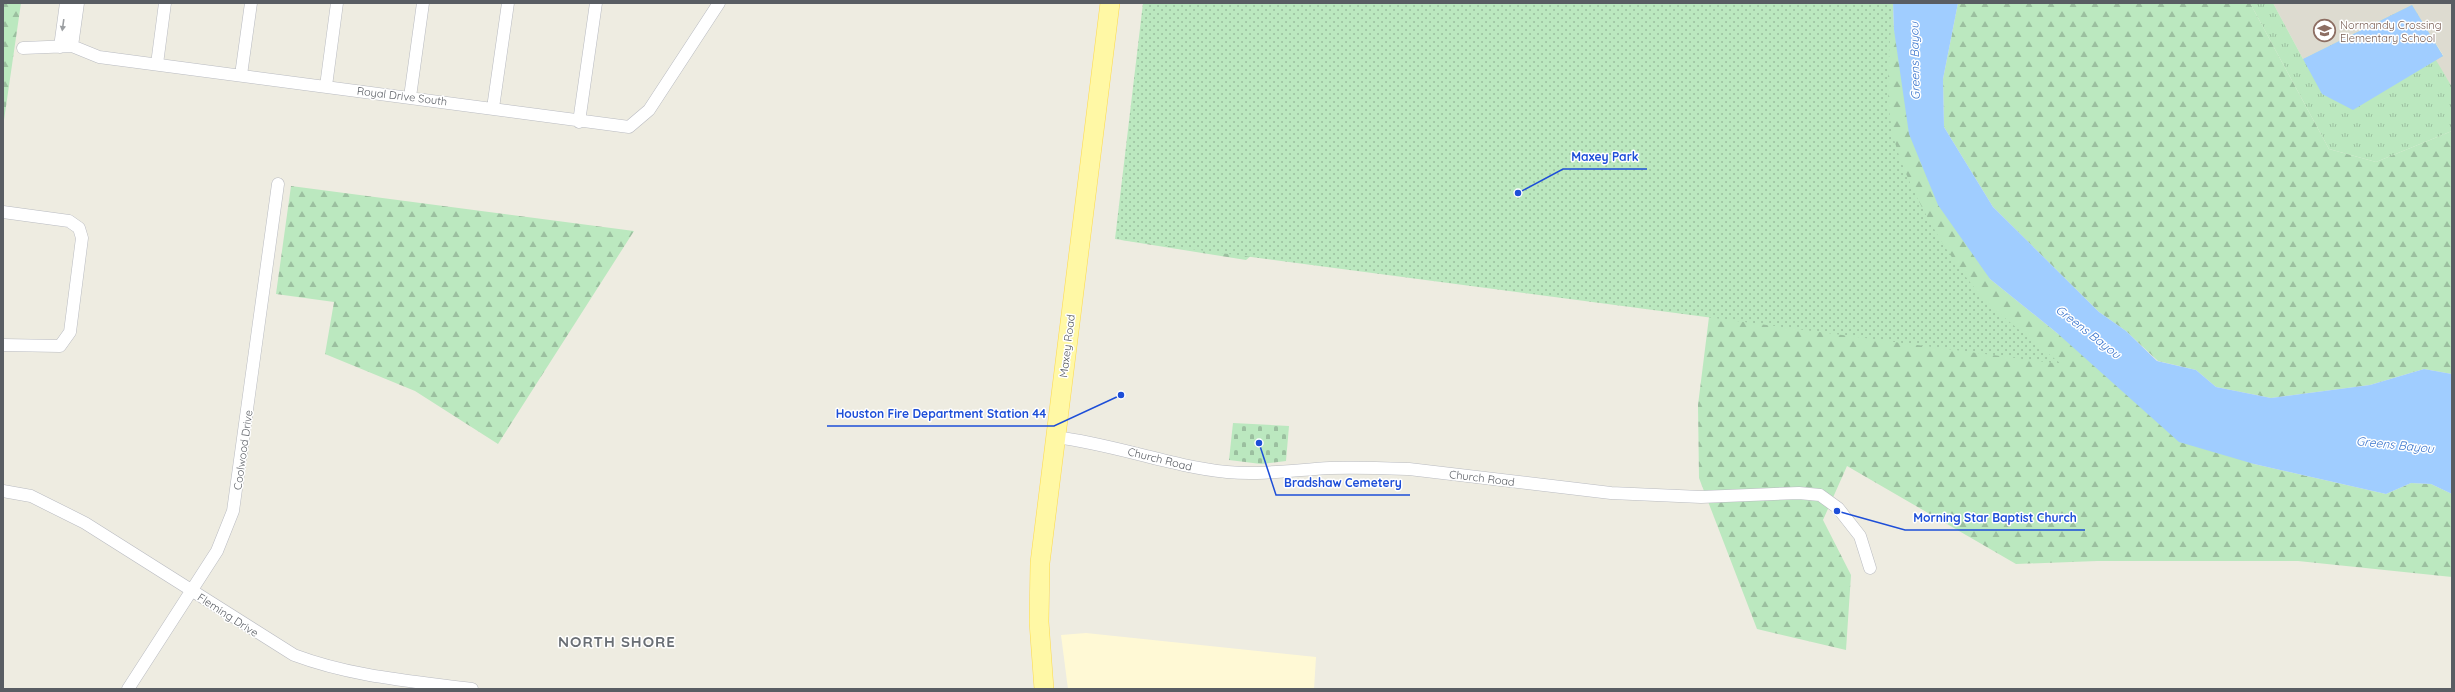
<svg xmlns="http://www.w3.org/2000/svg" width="2455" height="692" viewBox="0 0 2455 692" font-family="Quicksand,sans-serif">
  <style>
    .commercial { fill: #fff9d5 }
    .education { fill: #dddbd0 }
    .grass { fill: url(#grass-tufts) }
    .forest { fill: url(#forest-firs) }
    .cemetery { fill: url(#cemetery-stones) }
    .park { fill: url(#park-dots) }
    .water { fill: #a0cdff }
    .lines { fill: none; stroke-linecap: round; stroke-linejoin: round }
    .street-casing { stroke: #b9bbc1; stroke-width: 13 }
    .primary-casing { stroke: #fdda4b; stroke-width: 20 }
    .street { stroke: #fff; stroke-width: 12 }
    .primary { stroke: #fff8a5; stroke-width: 19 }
    .oneway { fill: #9b9ea1 }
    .labels { text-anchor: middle; stroke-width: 3; stroke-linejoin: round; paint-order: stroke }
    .education-label { font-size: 11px; fill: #785e54; stroke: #fff; text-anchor: start }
    .street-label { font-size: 11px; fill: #595d63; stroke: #fff }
    .water-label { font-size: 12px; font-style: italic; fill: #3974cc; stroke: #fff }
    .district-label { font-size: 15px; font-weight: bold; letter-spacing: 1px; fill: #6a6f75; stroke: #fff }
    .leader { fill: none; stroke: #1d4ed8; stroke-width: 1.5 }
    .callout-dot { fill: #1d4ed8; stroke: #fff; stroke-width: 1.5 }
    .callout-label { font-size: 12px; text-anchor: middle; font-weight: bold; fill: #1d4ed8; stroke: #fff; stroke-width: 3; stroke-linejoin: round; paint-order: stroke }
  </style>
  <defs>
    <pattern id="grass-tufts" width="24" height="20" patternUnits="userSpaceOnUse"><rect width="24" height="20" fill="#bbe8bf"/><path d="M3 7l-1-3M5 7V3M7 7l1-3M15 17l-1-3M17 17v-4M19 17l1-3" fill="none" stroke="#9bbf9f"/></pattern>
    <pattern id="forest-firs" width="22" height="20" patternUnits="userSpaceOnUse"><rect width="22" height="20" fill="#bbe8bf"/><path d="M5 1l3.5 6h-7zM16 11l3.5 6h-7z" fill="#9bbf9f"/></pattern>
    <pattern id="cemetery-stones" width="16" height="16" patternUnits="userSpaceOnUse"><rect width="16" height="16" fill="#bbe8bf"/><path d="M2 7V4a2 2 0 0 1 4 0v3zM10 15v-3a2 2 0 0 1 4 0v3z" fill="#9bbf9f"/></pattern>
    <pattern id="park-dots" width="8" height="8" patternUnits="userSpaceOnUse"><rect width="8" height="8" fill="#bbe8bf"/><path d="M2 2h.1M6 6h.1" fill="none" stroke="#9bbf9f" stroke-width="1.8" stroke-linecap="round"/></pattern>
  </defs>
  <rect width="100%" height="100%" fill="#eeece1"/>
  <path class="commercial" d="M1086 633 1316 657 1314 689H1068L1061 635Z"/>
  <path class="education" d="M2273 3H2452V87L2435 60 2443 55 2412 6 2303 59Z"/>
  <path class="grass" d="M2250 3H2273L2303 59 2412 5 2443 56 2436 60 2452 87V131L2376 162 2329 149Z"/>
  <path class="forest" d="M3 3H21L3 127Z
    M1156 3H1893L1894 30 1990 279 2057 333 2254 464 2386 494 2411 483 2431 484 2452 494V577L2298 561H2097L2016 564 1847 466 1823 520 1851 575 1846 650 1757 629 1699 478 1698 405 1709 317 1605 298 1312 204 1246 260 1121 240Z
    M1958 3H2250L2329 149 2376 162 2452 131V374L2424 369 2370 385 2271 398 2216 387 2196 370 2158 361 2126 331 2099 312 1993 207 1944 127 1943 79Z
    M291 186 634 231 498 444 415 391 325 354 334 302 276 294Z"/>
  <path class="cemetery" d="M1233 423 1289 426 1286 461 1261 464 1229 460Z"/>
  <path class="park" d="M1143 3H1893C1890 45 1884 88 1892 130 1902 182 1954 271 1993 308 2015 327 2038 345 2061 364L1115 239Z"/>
  <path class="water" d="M1893 3H1958L1943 79 1944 127 1993 207 2099 312 2126 331 2157 361 2196 370 2216 387 2271 398 2370 385 2424 369 2452 374V494L2431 484 2411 483 2386 494 2254 464 2179 442 2057 333 1990 279 1938 205 1909 134 1894 30Z
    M2412 5 2443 56 2353 110 2322 94 2303 59Z"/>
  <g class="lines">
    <defs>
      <path id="street" d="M72 46 78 3
        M60 47 66 3
        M23 48 72 46 99 57 629 127 649 110 719 3
        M157 64 165 3
        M241 75 251 3
        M326 86 337 3
        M410 97 423 3
        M493 108 508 3
        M579 122 596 3
        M3 212 69 221 79 228 82 238 70 332 60 346 3 345
        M1055 437C1114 444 1169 466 1227 472 1262 475 1295 470 1330 468 1356 467 1382 468 1409 469L1611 493 1701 497 1799 493 1820 495 1838 508 1860 536 1870 568
        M3 491 31 496 85 523 294 655C353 677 411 681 472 689
        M128 689 217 551 233 511 278 184"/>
      <path id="primary" d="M1044 689 1039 622 1040 563 1110 3"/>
    </defs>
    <use href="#street" class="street-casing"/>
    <use href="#primary" class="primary-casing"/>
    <use href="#street" class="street"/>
    <use href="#primary" class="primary"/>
  </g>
  <defs><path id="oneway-solid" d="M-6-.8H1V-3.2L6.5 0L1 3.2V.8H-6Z"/></defs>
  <use class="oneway" href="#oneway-solid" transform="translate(63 25) rotate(98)"/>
  <defs>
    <symbol id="school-ring" viewBox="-11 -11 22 22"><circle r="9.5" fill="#fff" stroke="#8d6e63" stroke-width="1.5"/><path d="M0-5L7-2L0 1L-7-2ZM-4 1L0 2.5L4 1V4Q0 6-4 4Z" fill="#8d6e63"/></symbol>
  </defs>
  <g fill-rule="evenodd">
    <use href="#school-ring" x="2312" y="18" width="25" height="25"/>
  </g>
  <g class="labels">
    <g class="education-label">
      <text x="2340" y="29">Normandy Crossing<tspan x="2340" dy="13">Elementary School</tspan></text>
    </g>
    <g class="street-label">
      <text transform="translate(402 96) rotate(7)" y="4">Royal Drive South</text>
      <text transform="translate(1067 346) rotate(-83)" y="4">Maxey Road</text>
      <text transform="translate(243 450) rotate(-82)" y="4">Coolwood Drive</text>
      <text transform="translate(1160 459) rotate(14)" y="4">Church Road</text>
      <text transform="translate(1482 478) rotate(7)" y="4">Church Road</text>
      <text transform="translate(228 615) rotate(33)" y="4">Fleming Drive</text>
    </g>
    <g class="water-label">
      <text transform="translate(1915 61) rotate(-91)" y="4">Greens Bayou</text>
      <text transform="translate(2088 332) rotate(38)" y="4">Greens Bayou</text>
      <text transform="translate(2395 445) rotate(6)" y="4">Greens Bayou</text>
    </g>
    <g class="district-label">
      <text x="617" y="647">NORTH SHORE</text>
    </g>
  </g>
  <path class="leader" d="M1518 193L1563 169H1647M1121 395L1054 426H827M1259 443L1276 495H1410M1837 511L1905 530H2085"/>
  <g class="callout-dot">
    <circle cx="1518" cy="193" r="4"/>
    <circle cx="1121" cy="395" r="4"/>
    <circle cx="1259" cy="443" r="4"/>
    <circle cx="1837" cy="511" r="4"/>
  </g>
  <g class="callout-label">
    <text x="1605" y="161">Maxey Park</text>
    <text x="941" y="418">Houston Fire Department Station 44</text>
    <text x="1343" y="487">Bradshaw Cemetery</text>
    <text x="1995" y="522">Morning Star Baptist Church</text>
  </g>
  <rect width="2455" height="692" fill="none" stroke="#595d63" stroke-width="8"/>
</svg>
